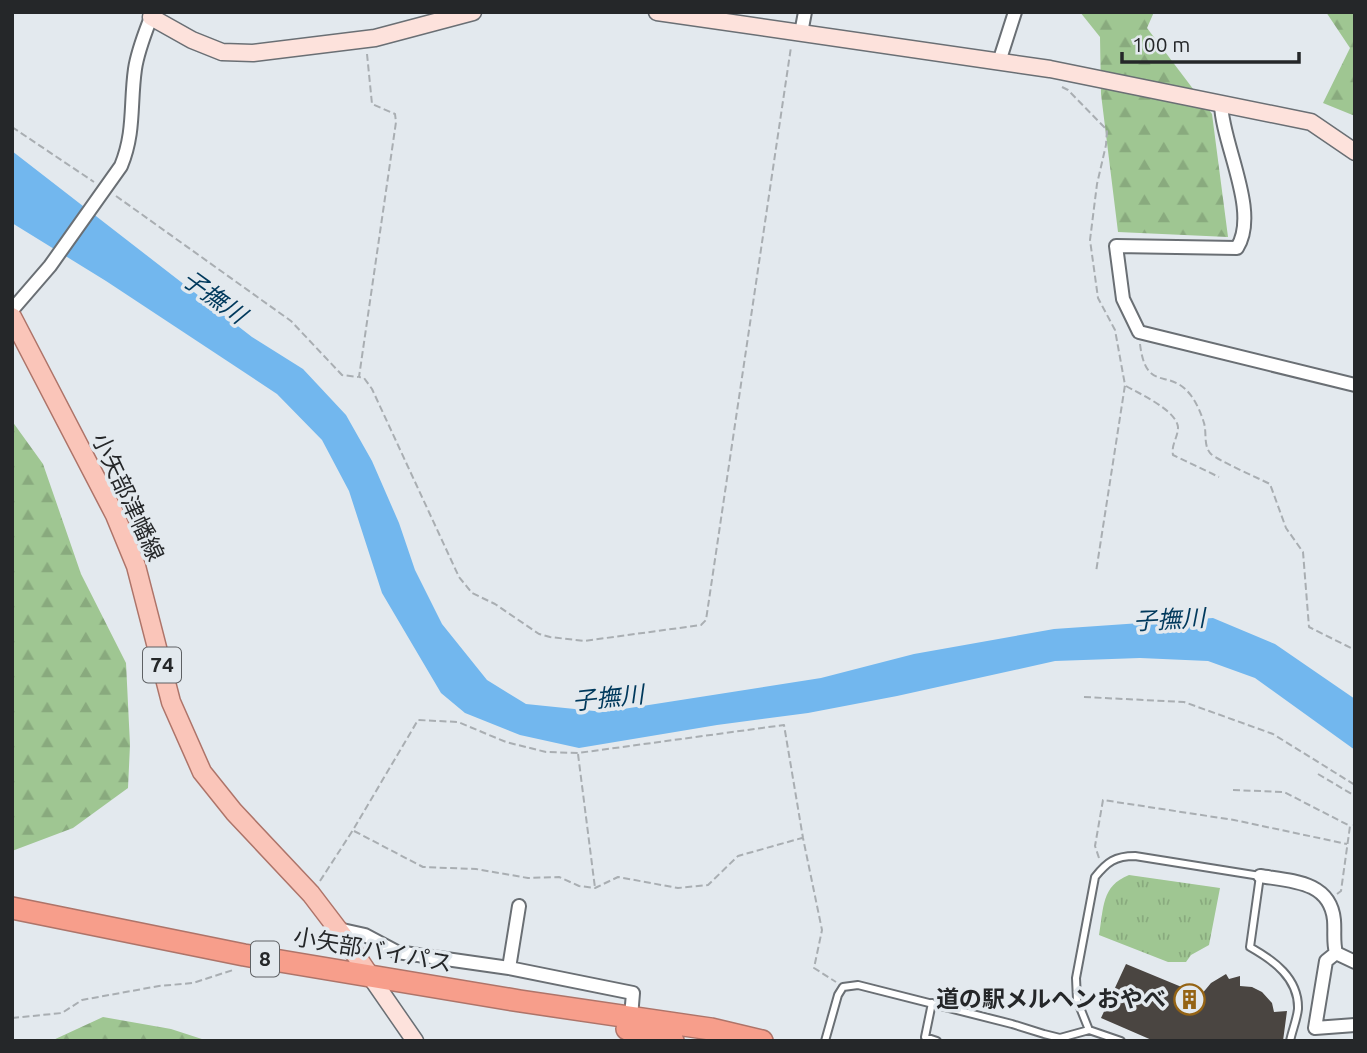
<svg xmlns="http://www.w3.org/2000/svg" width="1367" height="1053" viewBox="0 0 1367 1053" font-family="Ubuntu,'Noto Sans JP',sans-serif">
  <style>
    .grass { fill: url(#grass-tufts) }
    .forest { fill: url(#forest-firs) }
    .water { fill: #72b7ee }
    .building { fill: #4a4541 }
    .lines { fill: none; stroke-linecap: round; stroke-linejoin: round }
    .lane-casing { stroke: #6a6f74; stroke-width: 10 }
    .street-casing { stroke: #6a6f74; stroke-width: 16 }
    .secondary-casing { stroke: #6a6f74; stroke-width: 19 }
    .primary-casing { stroke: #ae7469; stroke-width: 21 }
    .highway-casing { stroke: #ae7469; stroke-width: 24 }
    .path { stroke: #a9aeb2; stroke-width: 2; stroke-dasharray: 7 3.5; stroke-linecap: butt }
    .lane { stroke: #fff; stroke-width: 6 }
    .street { stroke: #fff; stroke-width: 12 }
    .secondary { stroke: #fde2dc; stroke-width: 16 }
    .primary { stroke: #fac5b9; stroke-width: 18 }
    .highway { stroke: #f79e8b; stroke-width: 21 }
    .labels { text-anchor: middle; stroke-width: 7; stroke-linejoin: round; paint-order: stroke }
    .shield { fill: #e3e9ee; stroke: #5e6164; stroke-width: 2 }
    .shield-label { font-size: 21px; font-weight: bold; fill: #252729 }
    .street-label { font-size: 23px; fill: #252729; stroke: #e3e9ee }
    .poi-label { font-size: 23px; font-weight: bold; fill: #252729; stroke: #e3e9ee; text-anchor: end }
    .water-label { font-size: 24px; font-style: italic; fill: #00395c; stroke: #e3e9ee }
  </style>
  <defs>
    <pattern id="grass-tufts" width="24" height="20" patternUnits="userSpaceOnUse" patternTransform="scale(1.75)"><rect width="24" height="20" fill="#9fc692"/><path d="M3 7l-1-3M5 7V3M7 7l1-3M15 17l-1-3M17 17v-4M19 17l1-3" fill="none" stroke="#89aa7e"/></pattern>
    <pattern id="forest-firs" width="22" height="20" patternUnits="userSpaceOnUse" patternTransform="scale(1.75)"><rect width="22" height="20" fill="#9fc692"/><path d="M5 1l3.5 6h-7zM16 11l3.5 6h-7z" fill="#89aa7e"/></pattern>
  </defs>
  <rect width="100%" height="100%" fill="#e3e9ee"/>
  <path class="grass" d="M1129 875 1220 888 1209 945 1191 955 1186 962H1168L1099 935C1104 908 1101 886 1129 875Z"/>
  <path class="forest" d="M1080 12H1154L1147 28 1212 114 1228 237 1118 232 1101 94 1100 37Z
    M1326 12H1355V116L1323 103 1350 48Z
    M12 421 43 464 81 574 126 663 130 745 128 788 73 828 12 851Z
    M103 1017 171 1029 208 1041H51Z"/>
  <path class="water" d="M12 151 252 337 303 369 346 415 372 461 399 523 415 570 442 624 487 680 526 704 604 712 821 678 914 654 1054 629 1213 618 1275 644 1355 699V750L1255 678 1208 661 1140 658 1055 661 897 696 808 713 717 725 579 748 520 735 465 713 441 693 382 593 349 491 322 440 277 394 106 281 12 223Z"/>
  <path class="building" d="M1126 964 1201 995 1211 983 1226 974 1229 979 1240 976V986L1252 987 1262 992 1272 1003 1274 1012 1287 1011 1283 1041H1154L1101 1018Z"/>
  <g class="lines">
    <defs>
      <path id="lane" d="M932 1003 925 1037 937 1041
        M1089 1030 1077 1000 1076 978 1095 877C1107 862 1115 856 1135 856L1260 876 1250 947C1273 960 1299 978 1298 1009 1297 1019 1292 1031 1290 1041
        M825 1041 838 995 843 987 858 985 1012 1024 1044 1034 1060 1038 1089 1030 1121 1041"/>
      <path id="street" d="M801 33 805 12
        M999 62 1015 12
        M1221 104C1222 144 1260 212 1237 248L1116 246 1123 299 1139 332 1355 385
        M12 310 50 266 121 166C135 132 130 104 135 69 138 49 146 31 153 12
        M1260 876C1291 881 1330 881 1334 920 1335 932 1333 942 1336 953L1355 962
        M338 929 365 935 397 952 509 968 633 993 631 1017
        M1336 953 1326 961 1315 1028 1355 1025
        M509 968 519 906"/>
      <path id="secondary" d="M657 12 1050 69 1311 122 1355 152
        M151 17 192 40 222 52 253 53 375 38 473 12
        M370 976 415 1041"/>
      <path id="primary" d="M12 317 115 515 136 566 171 702 202 772 234 812 311 894 343 936 370 976"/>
      <path id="highway" d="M12 908 244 955 520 1001 711 1029 762 1041
        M627 1029 673 1041"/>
    </defs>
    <use href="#lane" class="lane-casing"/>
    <use href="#street" class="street-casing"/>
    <use href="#secondary" class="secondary-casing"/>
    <use href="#primary" class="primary-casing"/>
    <use href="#highway" class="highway-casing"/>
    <path class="path" d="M367 54 372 104 395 114 396 122 359 377 364 378 372 389 459 577 472 593 495 604 539 634 550 637 584 641 701 625 706 620 791 47
      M1062 87 1068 90 1107 130 1106 145 1097 184 1090 240 1098 298 1115 330 1125 385 1096 572
      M12 127 94 182
      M116 196 291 321 342 375 358 377
      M1140 344C1146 393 1168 368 1189 393 1196 401 1201 413 1204 423 1207 433 1203 446 1211 454 1219 461 1258 478 1270 484L1286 528 1303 552 1309 627 1355 650
      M1126 386C1140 394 1176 410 1178 427 1178 438 1171 444 1173 455L1219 477
      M1084 697 1184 702 1273 734 1355 785
      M578 754 595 888
      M1318 774 1355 796
      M1233 790 1284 792 1350 826
      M354 831 423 867 476 869 528 878 559 877 579 886 595 888 618 877 678 888 708 885 738 856 802 838
      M1099 858 1095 846 1103 800 1234 820 1347 844
      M320 881 353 830 418 720 458 722 506 742 546 752 578 753 784 725 803 838 822 930 814 968 836 982
      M1337 894 1341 891 1350 826 1355 825
      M12 1018 62 1013 82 1000 159 986 193 983 233 970"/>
    <use href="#lane" class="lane"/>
    <use href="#street" class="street"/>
    <use href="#secondary" class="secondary"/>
    <use href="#primary" class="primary"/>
    <use href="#highway" class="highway"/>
  </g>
  <defs>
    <symbol id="building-ring" viewBox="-11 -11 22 22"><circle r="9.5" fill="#e3e9ee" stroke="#956415" stroke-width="1.5"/><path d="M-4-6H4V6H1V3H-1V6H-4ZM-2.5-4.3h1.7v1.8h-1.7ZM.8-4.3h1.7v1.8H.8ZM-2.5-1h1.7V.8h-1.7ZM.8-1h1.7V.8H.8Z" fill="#956415"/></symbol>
  </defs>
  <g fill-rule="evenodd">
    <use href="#building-ring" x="1172" y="982" width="35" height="35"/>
  </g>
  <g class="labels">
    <g class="shield">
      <rect x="143" y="647.5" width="38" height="35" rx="5"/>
      <rect x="251" y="941.5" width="28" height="35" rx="5"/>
    </g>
    <g class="shield-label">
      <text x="162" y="672">74</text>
      <text x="265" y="966">8</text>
    </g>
    <g class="street-label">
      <text transform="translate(128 497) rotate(65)" y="8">小矢部津幡線</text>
      <text transform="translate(373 950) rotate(10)" y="8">小矢部バイパス</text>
    </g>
    <g class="poi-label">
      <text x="1166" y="1007">道の駅メルヘンおやべ</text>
    </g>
    <g class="water-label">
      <text transform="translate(214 297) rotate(36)" y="8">子撫川</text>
      <text transform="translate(1169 620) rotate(-3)" y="8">子撫川</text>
      <text transform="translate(608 698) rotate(-6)" y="8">子撫川</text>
    </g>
  </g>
  <rect width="1367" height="1053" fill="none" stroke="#252729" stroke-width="28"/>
  <path d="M1122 52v10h177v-10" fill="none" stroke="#252729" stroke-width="3.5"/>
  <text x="1132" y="52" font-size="21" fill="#252729" stroke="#e3e9ee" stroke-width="5" paint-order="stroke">100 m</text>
</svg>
